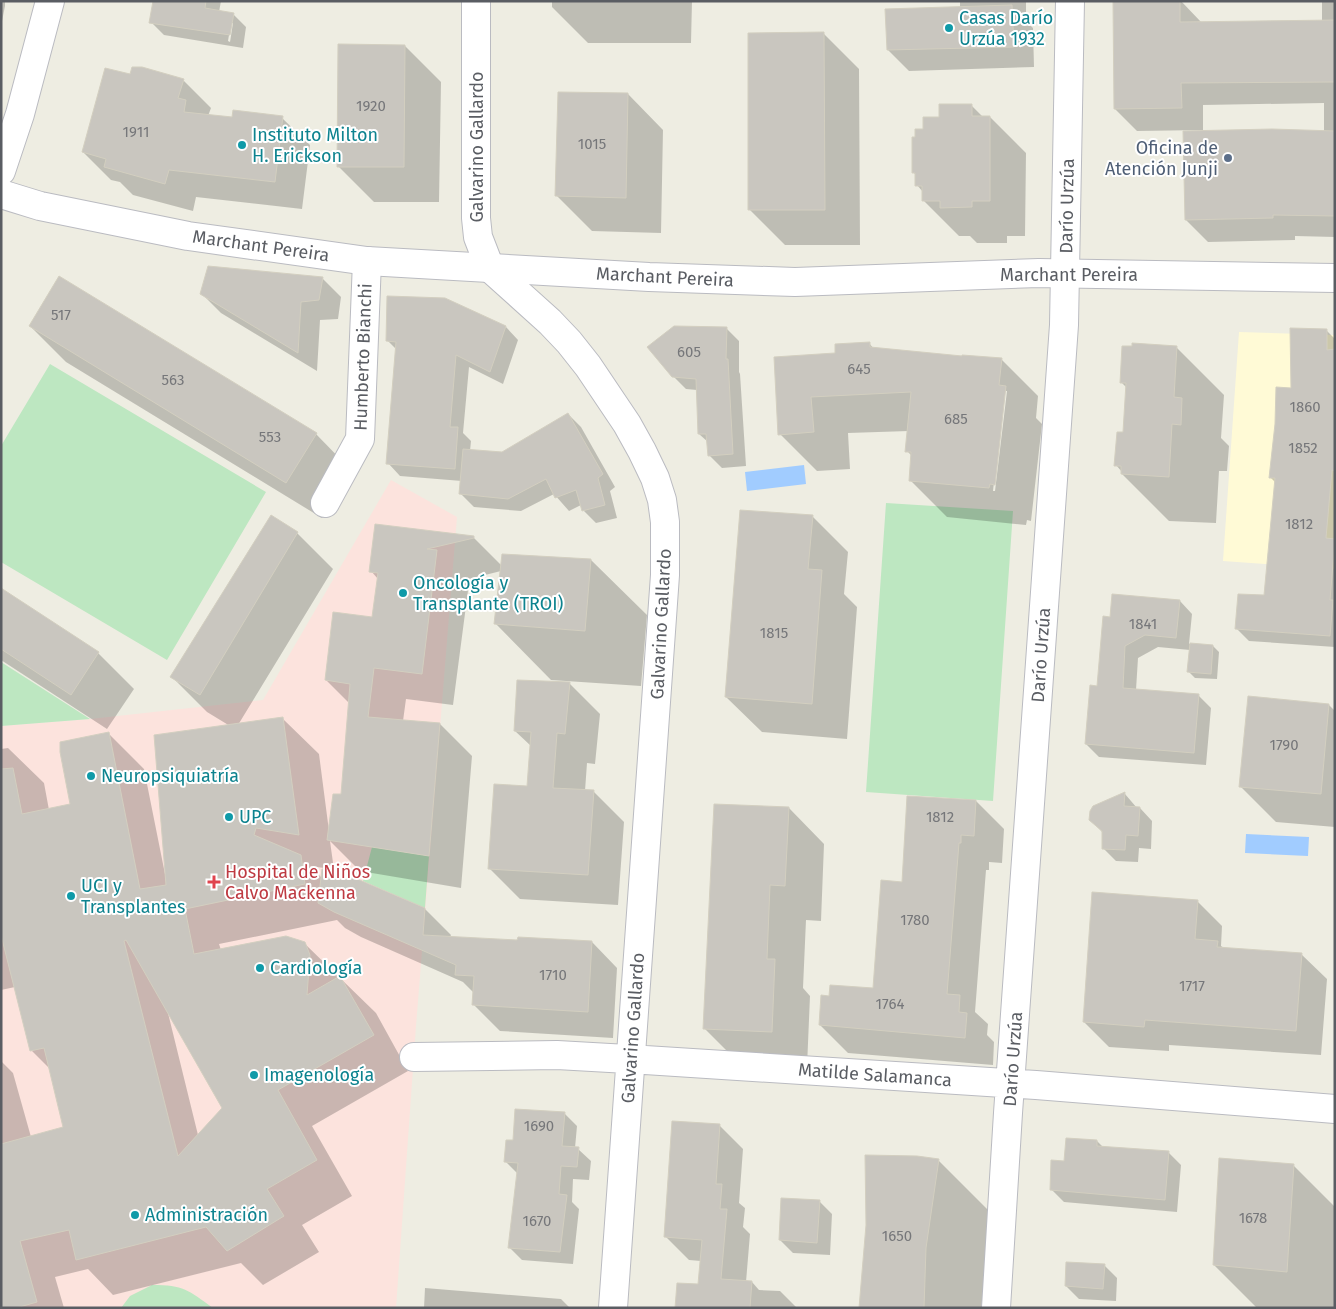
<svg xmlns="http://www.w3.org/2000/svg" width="1336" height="1309" viewBox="0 0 1336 1309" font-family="'Fira Sans',sans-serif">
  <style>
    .commercial { fill: #fffad6 }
    .medical { fill: #fce3dd }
    .green { fill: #bde7c1 }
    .water { fill: #a1ccff }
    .shadow { fill: #0003; fill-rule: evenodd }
    .building { fill: #c9c6bf; stroke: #d3cfc0; fill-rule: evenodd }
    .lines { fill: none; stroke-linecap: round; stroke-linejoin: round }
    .minor-casing { stroke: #babbc1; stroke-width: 30 }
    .tertiary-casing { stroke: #babbc1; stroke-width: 30 }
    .minor { stroke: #fff; stroke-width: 28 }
    .tertiary { stroke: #fff; stroke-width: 28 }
    .culture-dot { fill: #0f9aa8; stroke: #fff; stroke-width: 2 }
    .service-dot { fill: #5c6f8a; stroke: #fff; stroke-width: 2 }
    .health-dot { fill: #e0444e; stroke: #fff; stroke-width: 2 }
    .labels { text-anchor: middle; stroke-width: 4; stroke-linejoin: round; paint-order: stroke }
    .number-label { font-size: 15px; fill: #76777a }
    .culture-label { font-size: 18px; fill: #0d838f; stroke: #fff; text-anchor: start }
    .street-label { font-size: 18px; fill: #5a5d63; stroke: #fff }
    .service-label { font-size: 18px; fill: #4e5e75; stroke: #fff; text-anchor: end }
    .health-label { font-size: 18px; fill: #be3a42; stroke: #fff; text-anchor: start }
  </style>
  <rect width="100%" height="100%" fill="#eeede2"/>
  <path class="commercial" d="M1239 332 1335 335V569L1223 561Z"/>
  <path class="medical" d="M391 480 457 517 416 1026 396 1308H1V726L90 719 263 700Z"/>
  <path class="green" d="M50 364 266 492 167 660 1 562V446Z
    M886 503 1013 511 993 801 866 792Z
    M1 662 90 719 1 726Z
    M372 847 429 856 425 908 363 881Z
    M152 1285C184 1285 188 1290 213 1308H121L130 1296Z"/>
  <path class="water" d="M804 465 806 484 747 491 745 472Z
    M1246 834 1309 837 1308 856 1245 853Z"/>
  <path class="shadow" d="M1 1H5V6L1 26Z
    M154 1H221L219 12 233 14 246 27 243 48 164 35 151 22ZM231 23H233L230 42 228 41Z
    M552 1H692L691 43H588L552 7Z
    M960 1H1026V21L1033 28 1034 67 909 71 888 50 960 8Z
    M1114 1H1181L1201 22H1322V1H1335V237L1295 236V240L1208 242 1186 220 1324 132V103L1203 105V130L1137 131 1115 109Z
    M824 34 859 69 860 245H785L749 209Z
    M405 46 441 82 439 202H374L338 166Z
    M131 76 183 80 211 108 208 116 233 118H282L310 145 302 209 196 197 193 211 133 195 120 182 111 180 83 152Z
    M628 94 663 130 661 233 592 231 556 195Z
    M971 105 983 117H990L1026 153 1025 236H1007V243H977L970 236H959L923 200V192L917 185 916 175 913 172 924 131 940 119Z
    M322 278 341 297 338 319 320 320 317 371 221 313 201 293Z
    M30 326 316 434 351 470 322 518 66 362Z
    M506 327 518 340 503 384 469 367 463 433 471 441 470 451 503 453 568 414 581 427 615 487 610 491 617 518 596 523 583 510 581 505 569 511 554 494 521 511 474 507 461 494 462 481 400 476 388 463 397 350 387 340Z
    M726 328 739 341V372L740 374 746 466 722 468 709 455 708 442 699 434 697 390 686 389 673 376Z
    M1327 331 1335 339V647L1249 641 1237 629 1265 597 1276 483 1270 477 1292 389Z
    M869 343 874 349 963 357 1001 359 1038 396 1036 418 1042 424 1031 521 1027 520 1026 525 947 517 910 480 912 456 907 451 909 431 848 433 850 469 817 471 780 434 836 354ZM1004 391H1007L995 491H993Z
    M1177 348 1224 395 1221 438 1229 446 1227 471H1219L1216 523 1169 521 1122 474V472L1116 465 1124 433 1127 388 1121 382Z
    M812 516 848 552 844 594 857 607 847 739 762 732 726 697Z
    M377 525 473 537 502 566 591 560 647 615 641 686 551 680 496 624 501 571 465 580 469 583 453 705 406 699 403 721 440 724 472 756 461 888 360 871 330 841 334 870 425 909 451 935 450 937 519 941 592 942 617 968 613 1038 500 1031 474 1005V993L463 982 361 937 345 928 337 920 219 944 221 950 304 943 376 1013 408 1071 312 1126 352 1196 302 1225 319 1252 263 1285 241 1263 113 1295 88 1269 55 1277 64 1308H1V1061L13 1073 31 1137 65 1128 51 1070 31 1050 15 987 1 990V749L8 748 44 783 49 810 72 805 108 733 144 769 165 874H167L230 726 207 712 171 676 297 533 333 569 238 725 283 719 319 754 329 831 342 795 350 704 326 680 373 618 378 579 371 571ZM310 866 324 868 322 878ZM168 1013 223 1108 198 1135Z
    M1 589 98 653 134 689 107 729 1 660Z
    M1180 601 1192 614 1189 644 1213 646 1219 652 1217 679 1195 678 1188 671 1190 650 1158 647 1138 658 1136 690 1198 695 1211 708 1206 765 1099 757 1086 744 1111 618Z
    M569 683 600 714 595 764 587 763 585 791H593L624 822 618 905 520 899 489 868 528 787 531 746 515 731Z
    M1249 698 1329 705 1335 711V827L1276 822 1240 786Z
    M1125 794 1137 808H1140L1152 821 1151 849 1139 848 1138 862 1116 861 1103 848V833L1090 819Z
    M976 801 1004 829 1002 863 989 862V870H986L975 1012 988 1024 987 1035 994 1042 993 1065 848 1053 820 1025 830 997 874 990 903 883Z
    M789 808 824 844 821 921 806 920 803 988 810 996 807 1067 740 1064 704 1028Z
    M1197 901 1222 926 1221 946 1224 948 1301 954 1327 979 1321 1055 1169 1045V1051L1109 1047 1084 1022Z
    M564 1113 577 1126 575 1148 578 1149 591 1161 589 1180 573 1179 572 1202 579 1209 573 1264 522 1260 509 1247 518 1174 506 1162 514 1142Z
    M719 1125 743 1149 739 1203 745 1208 743 1227 750 1234 746 1282H752L759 1290 780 1291 797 1308H676L699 1285 701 1261 689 1260 665 1236Z
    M1097 1141 1103 1147 1168 1152 1181 1165 1177 1212 1064 1202 1051 1189 1065 1163Z
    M938 1160 994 1216 981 1308H861Z
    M1294 1166 1335 1207 1334 1308H1257L1214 1265Z
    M820 1202 832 1214 830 1255 793 1253 780 1240Z
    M1104 1265 1117 1278 1116 1301 1079 1299 1066 1286Z
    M425 1288 561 1299 570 1308H424Z"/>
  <path class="building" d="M153 1H206L205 8 234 13 230 35 149 23Z
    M1113 1H1180V22L1335 20V82L1181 83 1182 108 1114 109Z
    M1012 5 1014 47 887 50 885 9Z
    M824 32 825 210H748V33Z
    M338 44 405 45 404 167H337Z
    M132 67H142L184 79 178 98 186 100 184 112 232 117 233 110 283 116 275 182 169 170 165 184 104 167 106 159 82 152 105 68 130 74Z
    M558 92 628 93 626 198 555 196Z
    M939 104H972V116H990V201H972V207L940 208V201H922V186H915V173H912V137H915V129H923V117H939Z
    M1272 129 1335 131V216L1273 215V218L1185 220 1183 131Z
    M208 266 323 277 319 300 301 302 298 353 200 294Z
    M59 276 317 433 286 483 29 326Z
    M387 296 445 298 506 326 490 372 456 355 450 427H458L455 469 386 464 396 342 386 341Z
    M674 326 727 327 726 359H728L733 454 708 456 706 434H698L696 379 672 377 647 347Z
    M1290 328 1327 329V350L1335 349V471L1332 470 1326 538 1335 539 1330 600H1333L1330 636 1235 629 1238 594 1264 595 1275 478H1269L1275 424 1276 387 1291 388Z
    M870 342V347L962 356V355L1002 358 999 385 1006 386 995 485 990 484 989 488 909 481 911 452H905L911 392 811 397 814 432 778 435 774 357 835 353V344Z
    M1132 343 1177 346 1174 397 1182 398 1181 425 1172 424 1169 477 1121 474V466H1114L1117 432H1123L1126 383H1120L1122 346H1132Z
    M568 413 603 474 598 478 605 505 582 511 576 490 555 498 546 479 508 499 459 494 463 449 502 452Z
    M740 510 813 515 808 569 822 570 812 704 725 697Z
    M271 515 298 532 200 695 170 677Z
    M375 524 474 536V538L427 549 437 550 422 674 374 668 368 717 440 723 429 856 327 840 333 794H341L350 684 325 680 333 612 372 617 378 573 369 572Z
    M502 554 591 559 585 631 494 624Z
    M1 588 99 652 71 695 1 649Z
    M1112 594 1180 600 1176 638 1145 635 1125 646 1123 688 1199 694 1194 753 1085 744 1090 685 1097 686 1103 616 1110 617Z
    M1190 643 1213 645 1211 674 1187 672Z
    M517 680 570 682 565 734 557 733 553 788 594 790 588 875 488 869 494 784 527 786 531 732 514 731Z
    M1248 696 1329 704 1321 794 1239 787Z
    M283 717 299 835 256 828 254 835 301 855 305 884 185 909 194 954 286 936 305 942 310 955 307 995 340 976 374 1035 278 1090 317 1160 267 1189 284 1216 227 1251 206 1227 76 1260 69 1230 20 1241 37 1302 16 1308H1V1144L63 1127 44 1048 30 1051 1 935V769L13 768 22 814 70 804 60 752V742L109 732 140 889 166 885 154 735ZM126 940 222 1108 178 1156 124 941Z
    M1125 792 1124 806 1140 807 1138 836 1126 835 1125 850 1102 849V831L1089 820 1090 811 1093 806Z
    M907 796 976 800 974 836 961 835V843H959L947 994 960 995 959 1012 967 1013 965 1038 819 1025 821 995 829 996 830 985 873 988 881 880 902 882Z
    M714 804 789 807 785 886 770 885 767 959H775L772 1032 703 1029Z
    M322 869H334L425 908 423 935 517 940 518 937 592 941 588 1012 472 1005 474 976 455 975 456 965 334 912 318 903Z
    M1092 892 1198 900 1195 939 1218 941 1217 947 1302 953 1296 1031 1145 1020 1144 1027 1083 1022Z
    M515 1109 565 1112 562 1146 579 1147 577 1167 561 1166 559 1194 567 1195 560 1252 508 1248 518 1163 504 1162 506 1140H513Z
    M672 1121 720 1124 716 1184H722L720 1209H727L721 1279 752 1281 750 1308H675L677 1283 698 1284 702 1240 664 1237Z
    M1066 1138 1097 1140V1146L1169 1151 1165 1200 1050 1190 1051 1160 1064 1161Z
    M865 1155 917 1156 939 1159 926 1248 924 1308H859L866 1225Z
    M1219 1158 1294 1164 1287 1272 1213 1265Z
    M781 1198 820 1200 817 1243 779 1240Z
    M1066 1262 1105 1264 1103 1289 1065 1286Z"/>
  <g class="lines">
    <defs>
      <path id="minor" d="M476 1V218L478 237 490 268 550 322 569 342 588 366 627 424 642 451 655 478 662 500 665 522V575L613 1308
        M325 503 360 439 367 261
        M414 1057 557 1055 645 1060 1036 1085 1335 1109
        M996 1308 1008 1113 1064 325 1070 1"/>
      <path id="tertiary" d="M1 171 20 114 50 1
        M1 194 40 206 188 236 367 261 649 277 795 282 1039 273 1335 278"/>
    </defs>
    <use href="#minor" class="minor-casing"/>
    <use href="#tertiary" class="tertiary-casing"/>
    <use href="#minor" class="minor"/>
    <use href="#tertiary" class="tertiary"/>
  </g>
  <g class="culture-dot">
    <circle cx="949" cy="28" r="5"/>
    <circle cx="242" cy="145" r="5"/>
    <circle cx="403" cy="593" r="5"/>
    <circle cx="91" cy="776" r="5"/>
    <circle cx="229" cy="817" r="5"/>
    <circle cx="71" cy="896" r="5"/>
    <circle cx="260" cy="968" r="5"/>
    <circle cx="254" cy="1075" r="5"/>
    <circle cx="135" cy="1215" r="5"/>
  </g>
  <circle class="service-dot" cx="1228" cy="158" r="5"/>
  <path class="health-dot" d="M211.5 874.5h5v5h5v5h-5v5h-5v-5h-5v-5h5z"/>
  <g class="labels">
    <g class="number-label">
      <text x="371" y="111">1920</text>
      <text x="136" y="137">1911</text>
      <text x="592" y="149">1015</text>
      <text x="61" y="320">517</text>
      <text x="689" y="357">605</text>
      <text x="859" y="374">645</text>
      <text x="173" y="385">563</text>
      <text x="1305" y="412">1860</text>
      <text x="956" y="424">685</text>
      <text x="270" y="442">553</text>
      <text x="1303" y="453">1852</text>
      <text x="1299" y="529">1812</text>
      <text x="1143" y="629">1841</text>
      <text x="774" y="638">1815</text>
      <text x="1284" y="750">1790</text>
      <text x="940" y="822">1812</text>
      <text x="915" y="925">1780</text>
      <text x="553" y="980">1710</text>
      <text x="1192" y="991">1717</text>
      <text x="890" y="1009">1764</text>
      <text x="539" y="1131">1690</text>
      <text x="1253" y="1223">1678</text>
      <text x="537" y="1226">1670</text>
      <text x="897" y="1241">1650</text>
    </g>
    <g class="culture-label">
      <text x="959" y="24">Casas Darío<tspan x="959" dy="21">Urzúa 1932</tspan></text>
      <text x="252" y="141">Instituto Milton<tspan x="252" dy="21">H. Erickson</tspan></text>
      <text x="413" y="589">Oncología y<tspan x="413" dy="21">Transplante (TROI)</tspan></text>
      <text x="101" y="782">Neuropsiquiatría</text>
      <text x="239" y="823">UPC</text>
      <text x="81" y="892">UCI y<tspan x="81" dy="21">Transplantes</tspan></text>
      <text x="270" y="974">Cardiología</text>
      <text x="264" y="1081">Imagenología</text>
      <text x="145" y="1221">Administración</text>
    </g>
    <g class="street-label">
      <text transform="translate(477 147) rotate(-90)" y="6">Galvarino Gallardo</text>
      <text transform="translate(1067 206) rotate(-89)" y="6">Darío Urzúa</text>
      <text transform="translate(261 246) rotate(8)" y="6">Marchant Pereira</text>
      <text x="1069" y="281">Marchant Pereira</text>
      <text transform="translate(665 277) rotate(3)" y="6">Marchant Pereira</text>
      <text transform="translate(363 357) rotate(-88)" y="6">Humberto Bianchi</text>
      <text transform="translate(661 624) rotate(-87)" y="6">Galvarino Gallardo</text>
      <text transform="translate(1041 655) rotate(-86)" y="6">Darío Urzúa</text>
      <text transform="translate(633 1028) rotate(-86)" y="6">Galvarino Gallardo</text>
      <text transform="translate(1013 1059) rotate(-86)" y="6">Darío Urzúa</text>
      <text transform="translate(875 1075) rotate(4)" y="6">Matilde Salamanca</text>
    </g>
    <g class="service-label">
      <text x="1218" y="154">Oficina de<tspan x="1218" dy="21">Atención Junji</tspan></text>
    </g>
    <g class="health-label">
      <text x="225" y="878">Hospital de Niños<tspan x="225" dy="21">Calvo Mackenna</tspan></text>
    </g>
  </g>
  <rect width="1336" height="1309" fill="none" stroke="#5a5d63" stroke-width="5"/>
</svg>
